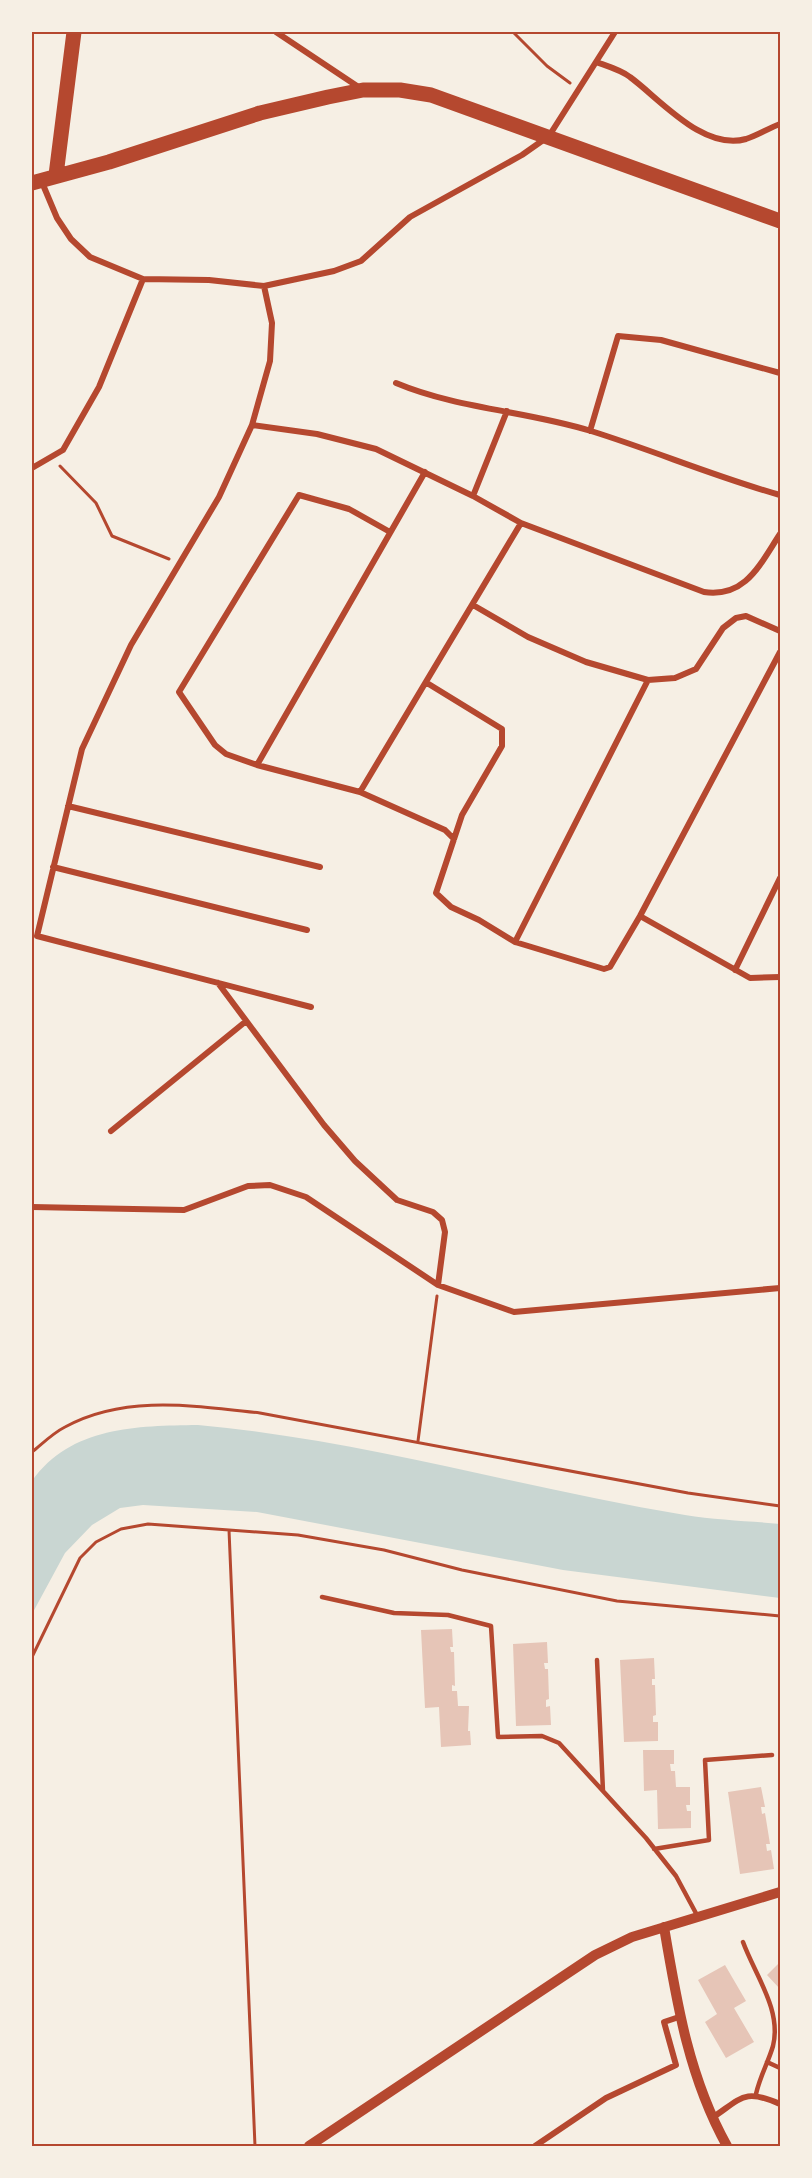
<svg xmlns="http://www.w3.org/2000/svg" width="812" height="2178" viewBox="0 0 812 2178" font-family="'Exo 2',sans-serif">
  <style>
    .water { fill: #c9d6d2 }
    .building { fill: #e6c5b7 }
    .lines { fill: none; stroke-linecap: round; stroke-linejoin: round }
    .path { stroke: #b5482f; stroke-width: 3 }
    .service { stroke: #b5482f; stroke-width: 4.5 }
    .minor { stroke: #b5482f; stroke-width: 6 }
    .tertiary { stroke: #b5482f; stroke-width: 10 }
    .primary { stroke: #b5482f; stroke-width: 15 }
    .neatline { fill: none; stroke: #b5482f; stroke-width: 2 }
  </style>
  <rect width="100%" height="100%" fill="#f6efe4"/>
  <path class="water" d="M198 1425C362 1440 523 1488 685 1515 716 1520 749 1521 780 1524V1598L563 1570 257 1512 143 1505 120 1508 92 1525 65 1553 32 1614V1481C71 1426 137 1426 198 1425Z"/>
  <path class="building" d="M452 1629 453 1647H450L451 1652H454L455 1686 452 1685V1691H457L458 1706H469L468 1731H470L471 1745 441 1747 439 1707 425 1708 421 1630Z
    M547 1642 548 1663H544L545 1669H548L549 1699 546 1700V1707L550 1706 551 1725 516 1726 513 1644Z
    M654 1658 655 1679H652V1685H655L656 1715 653 1716V1722H658V1741L624 1742 620 1660Z
    M643 1750H674V1764H670L671 1771H675L676 1787H690V1805H686L687 1811H691V1828L658 1829 657 1790 644 1791Z
    M761 1787 765 1807H761L762 1814 765 1813 770 1844H766L767 1851 771 1850 774 1869 740 1874 728 1792Z
    M780 1962V1989L767 1975Z
    M725 1965 746 2001 734 2008 754 2042 726 2058 705 2022 717 2014 698 1980Z"/>
  <g class="lines">
    <path class="path" d="M513 32 547 66 570 83
      M60 466 96 503 112 536 169 559
      M418 1441 437 1296
      M32 1452C42 1444 53 1433 65 1427 125 1394 195 1406 260 1413L688 1493 780 1506
      M229 1530 255 2146
      M32 1657 80 1558 96 1542 121 1529 148 1524 298 1535 384 1550 462 1570 617 1601 780 1616"/>
    <path class="service" d="M322 1597 394 1613 448 1615 491 1626 498 1737 542 1736 559 1743 646 1838 676 1876 698 1917
      M597 1660 603 1791
      M654 1849 709 1840 705 1760 772 1755
      M743 1942C755 1975 782 2010 773 2046 768 2063 760 2076 756 2094
      M767 2062 780 2068"/>
    <path class="minor" d="M276 32 360 88
      M596 62C607 66 621 70 630 77 660 99 703 151 746 139 758 135 769 128 780 124
      M41 180 57 218 71 239 90 257 143 279 209 280 264 286 334 271 361 261 410 217 522 155 549 136 615 32
      M264 286 272 323 270 361 252 425 219 497 131 645 82 749 37 936 311 1007
      M396 383C458 409 527 411 591 431 655 451 716 477 780 495
      M252 425 317 434 376 449 473 496 521 523 704 592C746 598 760 564 780 534
      M590 431 618 336 661 340 780 373
      M32 468 63 450 99 387 143 279
      M473 496 507 411
      M390 532 349 509 299 495 179 692 215 745 226 754 257 765 360 792 445 830 454 839
      M473 605 528 637 586 662 648 680 675 678 696 669 723 628 736 618 746 616 780 631
      M427 683 502 729V746L462 815 436 893 451 907 479 920 515 942 604 969 610 967 640 916 780 652
      M257 765 425 472
      M360 792 521 523
      M68 806 320 867
      M53 867 307 930
      M640 916 750 978 780 977
      M515 942 648 680
      M735 970 780 878
      M218 983 324 1125 355 1161 397 1200 433 1212 442 1220 445 1232 438 1285
      M111 1131 245 1022
      M32 1207 184 1210 248 1186 270 1185 306 1197 438 1285 514 1312 780 1288
      M712 2118C742 2098 744 2088 780 2104
      M535 2146 606 2098 676 2065 664 2022 679 2017"/>
    <path class="tertiary" d="M664 1927C677 2004 689 2078 727 2146
      M309 2146 595 1955 632 1937 780 1892"/>
    <path class="primary" d="M56 175 74 32
      M32 183 109 162 260 113 328 97 363 90H400L431 95 780 221"/>
  </g>
  <rect width="812" height="2178" fill="none" stroke="#f6efe4" stroke-width="66"/>
  <rect x="33" y="33" width="746" height="2112" class="neatline"/>
</svg>
